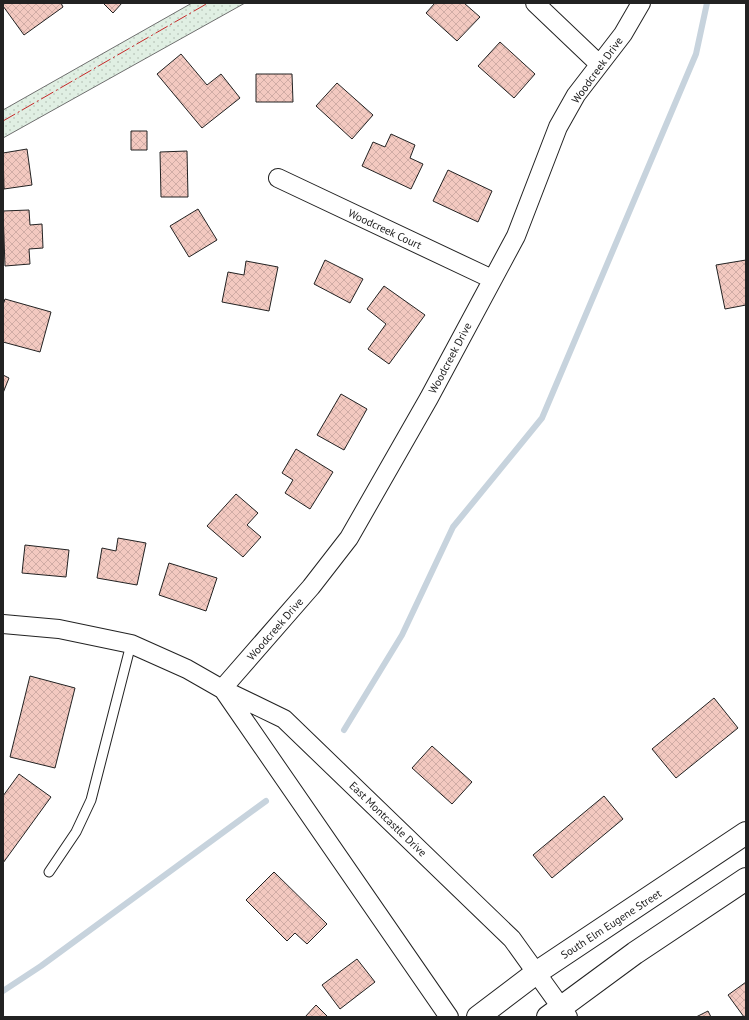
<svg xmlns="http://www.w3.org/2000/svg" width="749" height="1020" viewBox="0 0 749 1020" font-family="'PT Sans',sans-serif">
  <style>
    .green { fill: url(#green-dots); stroke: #6f6f6f }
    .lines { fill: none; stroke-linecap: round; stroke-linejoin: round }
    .stream { stroke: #c7d3dd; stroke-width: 6 }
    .building { fill: url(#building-cross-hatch); stroke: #222 }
    .service-casing { stroke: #222; stroke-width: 11 }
    .minor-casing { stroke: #222; stroke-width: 20 }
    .primary-casing { stroke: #222; stroke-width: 24 }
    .service { stroke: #fff; stroke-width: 9 }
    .minor { stroke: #fff; stroke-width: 18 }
    .primary { stroke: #fff; stroke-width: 22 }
    .power { stroke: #c62828; stroke-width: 1; stroke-dasharray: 14 3 2 3; stroke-linecap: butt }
    .labels { text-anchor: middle; stroke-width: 3; stroke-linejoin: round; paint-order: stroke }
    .street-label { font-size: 11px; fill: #222; stroke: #fff }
  </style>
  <defs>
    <pattern id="green-dots" width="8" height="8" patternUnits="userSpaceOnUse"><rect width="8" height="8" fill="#e0efe3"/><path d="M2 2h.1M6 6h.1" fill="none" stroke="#c0cdc2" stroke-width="1.8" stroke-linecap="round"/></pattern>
    <pattern id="building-cross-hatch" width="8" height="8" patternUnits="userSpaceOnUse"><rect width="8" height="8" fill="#f3c9c0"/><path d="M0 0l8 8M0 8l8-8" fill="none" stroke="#d0aca5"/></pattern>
  </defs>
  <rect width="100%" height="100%" fill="#fff"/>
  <path class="green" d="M192 3H245L3 138V110Z"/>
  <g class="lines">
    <path class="stream" d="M344 730 402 635 453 527 542 418 696 54 707 3
      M3 991 41 966 266 801"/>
  </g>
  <path class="building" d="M4 3H61L63 7 24 35 3 6Z
    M103 3H122L113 13Z
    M435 3H464L480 17 457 41 426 13Z
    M500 42 535 74 514 98 478 66Z
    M181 54 207 85 221 74 240 98 202 128 157 74Z
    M256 74H292L293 102H256Z
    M337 83 373 115 352 139 316 106Z
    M131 131H147V150H131Z
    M391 134 415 145 410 158 423 164 411 189 362 166 373 142 385 147Z
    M27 149 32 185 4 189 3 153Z
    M187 151 188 197H161L160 152Z
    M448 170 492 191 478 222 433 201Z
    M198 209 217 240 189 257 170 226Z
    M29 210 30 225 42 224 43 248 29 249 30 264 5 266 3 211Z
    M325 260 363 279 350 303 314 284Z
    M746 260V305L725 309 716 265Z
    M246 261 278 267 269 311 222 302 228 272 244 275Z
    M384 286 425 315 389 364 368 349 386 324 367 309Z
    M5 299 51 312 40 352 3 342V305Z
    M3 375 9 378 3 393Z
    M341 394 367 409 344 450 317 435Z
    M296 449 333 472 310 509 285 493 293 480 282 473Z
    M236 494 258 513 247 525 261 537 243 557 207 526Z
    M118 538 146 543 137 585 97 578 102 548 116 551Z
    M25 545 69 550 66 577 22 573Z
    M169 563 217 578 206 611 159 595Z
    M30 676 75 688 55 768 10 757Z
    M714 698 738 728 676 778 652 749Z
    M432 746 472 782 452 804 412 768Z
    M19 774 51 797 3 863V796Z
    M604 796 623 819 552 878 533 855Z
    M274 872 327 924 307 944 295 933 287 941 246 900Z
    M357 959 375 982 340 1009 322 985Z
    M746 982V1017H744L728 995Z
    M316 1005 328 1017H305Z
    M708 1011 711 1017H696Z"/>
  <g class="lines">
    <defs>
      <path id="service" d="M49 872 76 832 91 800 131 644"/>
      <path id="minor" d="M535 3 599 64
        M278 178 492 279
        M3 624 59 629 131 644 187 669 222 689 284 719 512 939 568 1017
        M222 689 311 587 349 538 429 398 516 236 558 127 576 95 623 34 641 3
        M224 691 449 1017"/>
      <path id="primary" d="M478 1017 536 973 746 833
        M548 1017 635 953 746 879"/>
    </defs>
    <use href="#service" class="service-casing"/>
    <use href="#minor" class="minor-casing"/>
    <use href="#primary" class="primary-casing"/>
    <use href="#service" class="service"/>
    <use href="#minor" class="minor"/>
    <use href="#primary" class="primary"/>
    <path class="power" d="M3 121 208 3"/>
  </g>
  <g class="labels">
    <g class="street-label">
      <text transform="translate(597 70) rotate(-54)" y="4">Woodcreek Drive</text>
      <text transform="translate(385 229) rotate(25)" y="4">Woodcreek Court</text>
      <text transform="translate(450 358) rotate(-62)" y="4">Woodcreek Drive</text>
      <text transform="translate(275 629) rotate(-49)" y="4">Woodcreek Drive</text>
      <text transform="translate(388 819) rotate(44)" y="4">East Montcastle Drive</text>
      <text transform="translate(611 924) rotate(-33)" y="4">South Elm Eugene Street</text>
    </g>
  </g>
  <rect width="749" height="1020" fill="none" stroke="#222222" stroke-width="8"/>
</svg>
